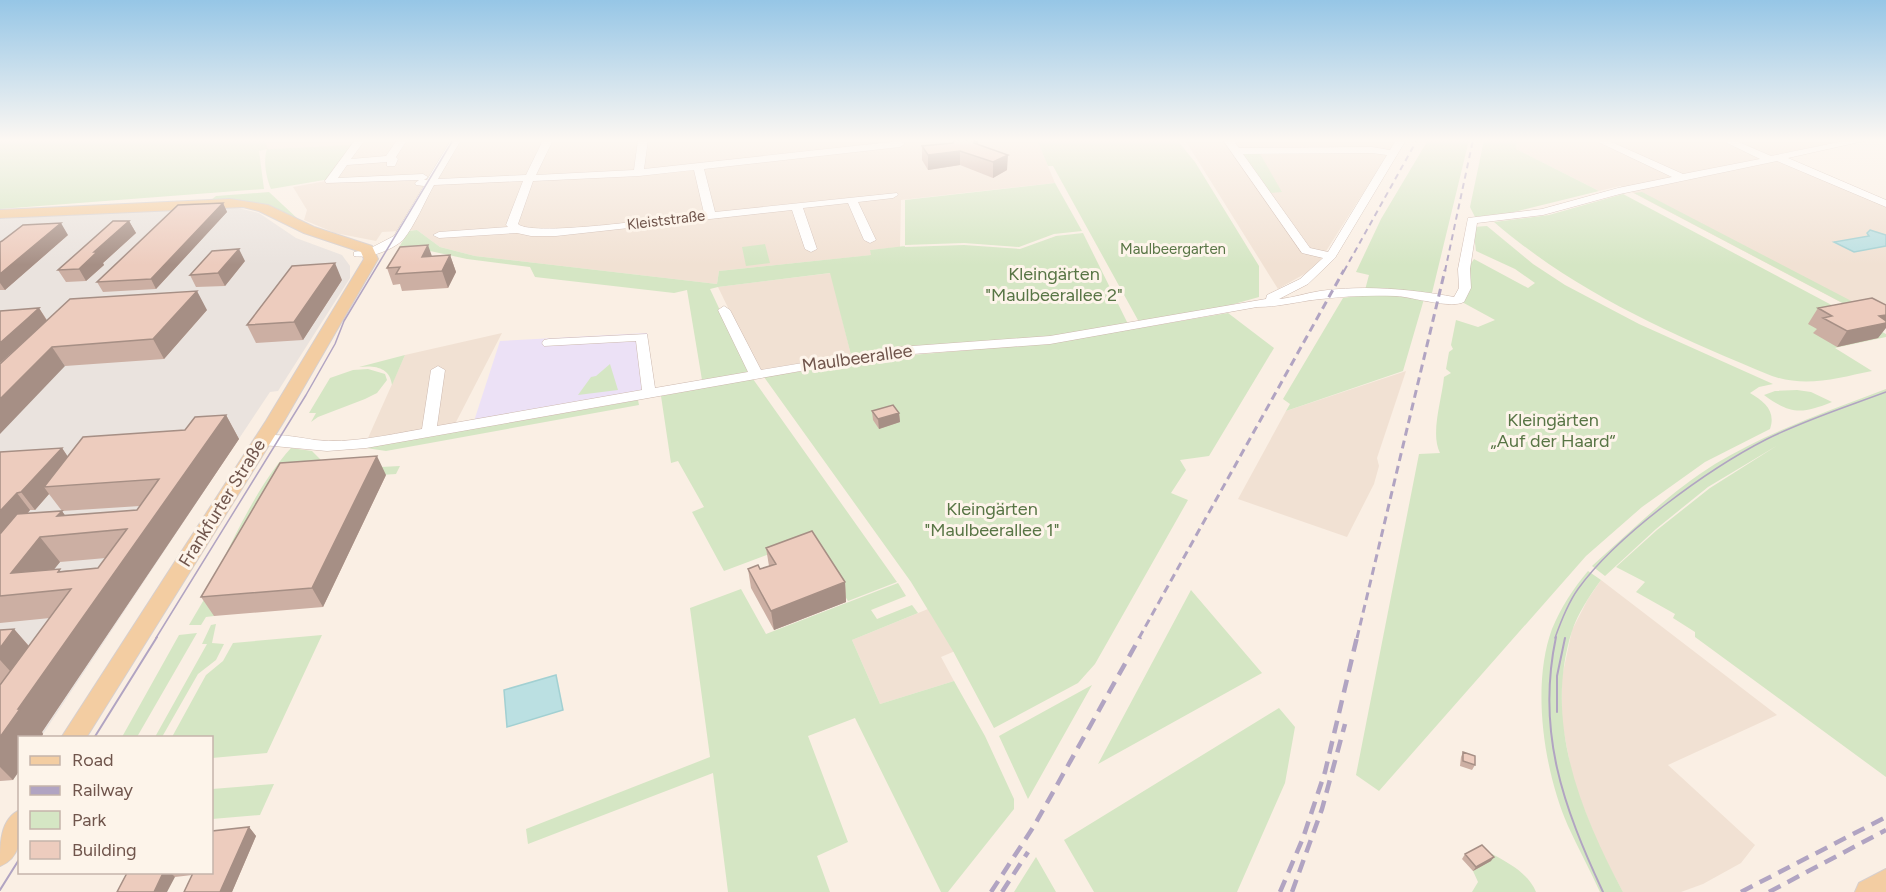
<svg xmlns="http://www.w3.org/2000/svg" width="1886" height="892" viewBox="0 0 1886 892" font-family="Figtree,sans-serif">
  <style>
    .residential { fill: #f1e1d3 }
    .industrial { fill: #eae3de }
    .education { fill: #ece1f6 }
    .green { fill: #d5e6c4 }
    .water { fill: #bbe0e2; stroke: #a2d0d2; stroke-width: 1.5 }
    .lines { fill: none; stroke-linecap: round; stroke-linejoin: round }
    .minor-casing { stroke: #cdb9af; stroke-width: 1 }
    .major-casing { stroke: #d7cfcd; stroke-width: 2 }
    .minor { fill: #fff; fill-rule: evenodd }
    .major { fill: #f3cda2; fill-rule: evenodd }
    .tram-far1 { stroke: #b1a4c2; stroke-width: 1.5 }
    .tram { stroke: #b1a4c2; stroke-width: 2 }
    .rail-far2 { stroke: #b1a4c2; stroke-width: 2; stroke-dasharray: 6 4.5; stroke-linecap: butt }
    .rail-far1 { stroke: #b1a4c2; stroke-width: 3; stroke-dasharray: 8 5; stroke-linecap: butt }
    .rail { stroke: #b1a4c2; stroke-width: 4.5; stroke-dasharray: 13 8; stroke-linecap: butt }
    .wall { fill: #ccafa3; fill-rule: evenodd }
    .shaded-wall { fill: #a68f85 }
    .building { fill: #edccbe; stroke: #a68f85; stroke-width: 1.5; fill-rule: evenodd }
    .labels { text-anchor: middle; stroke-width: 6; stroke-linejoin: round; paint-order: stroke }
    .far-street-label { font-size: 15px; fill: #70554c; stroke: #fdf4ea }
    .far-park-label { font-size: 15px; fill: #587545; stroke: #fdf4ea }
    .park-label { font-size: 18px; fill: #587545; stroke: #fdf4ea }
    .street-label { font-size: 18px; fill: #70554c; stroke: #fdf4ea }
  </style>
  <rect width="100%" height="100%" fill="#faefe4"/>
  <path class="residential" d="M264 140H1037L1055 183 901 200 900 247 870 250 872 255 719 271 717 284 475 256 440 247 417 230 382 232 376 241 335 233 304 220 307 210 293 187 326 181 353 146 267 149Z
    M1185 140H1397L1321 259 1308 272 1278 289Z
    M1517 140H1848L1768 156 1886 207V326L1620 186 1599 191 1516 149Z
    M831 273 851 355 758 370 718 287Z
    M502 333 455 424 368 438 405 355Z
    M1406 371 1377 458 1379 466 1374 484 1347 537 1238 499 1286 411Z
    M1148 569 941 657 954 681 880 704 852 640 928 609 938 625Z
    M1601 580 1777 715 1668 765 1755 845 1741 863 1703 884 1681 892H1623L1599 847 1573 780 1562 722V677L1572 630 1588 599Z"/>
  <path class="industrial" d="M202 208H238L259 213 296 238 342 255 350 266V278L278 391 270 392 41 737 20 738 19 770 13 780 0 781V219Z"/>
  <path class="education" d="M647 333 654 388 474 421 500 341Z"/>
  <path class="green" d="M0 140H264L268 149 353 145 328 179 324 180 271 189C266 177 263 160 267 149L259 151 264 189 0 209Z
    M1037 140H1177L1195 162 1259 266V297L1227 306 1139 322 1053 166H1048Z
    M1428 140H1469L1432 293 1365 290 1369 275 1356 272 1381 219Z
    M1484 140H1517L1516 149 1599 191 1510 213 1475 217 1470 207Z
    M1259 152 1282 192 1269 193 1242 154Z
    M1055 183 1082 231 1054 234 1019 247 964 243 905 245V247L964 245 1020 249 1056 236 1083 233 1128 324 1048 337 898 348 851 355 830 273 718 287 710 289 749 372 702 380 687 290 674 293 535 277 530 267 467 259 430 251 396 253 408 231 417 230 440 247 475 256 717 284 719 271 871 255 870 250 905 246V200Z
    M269 192 299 220 297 221C270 202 244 199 211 200L216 196Z
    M1642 192 1886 319V326L1634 193Z
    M1623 194 1886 334V337L1835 348 1872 371C1837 378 1807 388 1772 376 1671 334 1578 294 1494 222L1549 215Z
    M1487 226 1533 264 1565 285 1639 324 1773 384 1759 387 1750 393C1765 402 1776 411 1770 429L1705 462 1642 507 1586 556 1379 791 1356 775 1419 454 1440 453C1430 434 1442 399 1444 377L1451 373 1446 369 1449 352 1453 349 1451 345 1456 320 1478 327 1495 320 1462 302 1469 283 1470 265 1474 259 1528 288 1535 283 1515 269 1476 251 1473 227Z
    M765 244 770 263 746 266 742 247Z
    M1370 294H1401L1424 299 1403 371 1286 411 1290 404 1283 399 1343 298Z
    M1228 313 1274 348 1209 456 1180 460 1186 470 1171 493 1188 500 1095 664 1078 683 994 728 953 651 911 582 764 377 900 356 1052 343Z
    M405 355 392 385C390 367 374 365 359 367Z
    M610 364 618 390 578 395 591 377 596 376Z
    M368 369 385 374 387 380 377 393 365 399 318 417 311 422 316 413H309L330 378 353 370Z
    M753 379 897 582 848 601 809 539 724 571 692 512 704 507 678 461 671 463 661 396Z
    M1886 389V777L1695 637V632L1673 618 1675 614 1636 592 1645 582 1616 567 1657 530 1710 488 1778 445 1708 487 1656 529 1605 576 1592 566C1631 531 1670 492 1715 464 1768 432 1828 411 1886 389Z
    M1797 390 1811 392 1832 402C1802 414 1791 415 1764 395L1775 391Z
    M638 400 639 405 386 451 366 448Z
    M291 448 312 451 324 463 342 469 400 466 396 474 290 481 214 616 206 617 201 625H189L225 564H221C240 525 262 480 291 448Z
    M1588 571 1601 580C1590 595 1578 613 1572 631 1543 722 1581 813 1623 892H1600C1590 870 1578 848 1568 826 1544 771 1531 686 1552 629 1561 607 1573 589 1588 571Z
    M898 583 906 596 871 610 877 619 912 605 918 613 852 640 880 704 954 681 985 736 1014 799V809L948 892H941L855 718 808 736 848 842 817 856 830 892H728L713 773 528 844 526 829 710 757 690 608 741 589 766 634Z
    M1191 590 1262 673 1098 764Z
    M216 624 212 643 224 644 216 660 198 674 162 737H155L207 644H202L211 625Z
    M197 633 137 737H122L179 635Z
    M322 635 267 753 212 758V738L172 737 206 675 223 661 233 643Z
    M1092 685 1028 799 999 736Z
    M1279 708 1295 727 1285 783 1237 892H1094L1064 840Z
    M274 784 260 815 212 819V789Z
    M1492 854C1509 863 1529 874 1536 892H1472L1478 882 1473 871Z
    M1036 857 1056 892H1014Z"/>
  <path class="water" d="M1870 230 1886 235V246L1854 252 1834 242 1869 236 1867 233Z
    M556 675 563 710 507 727 504 690Z"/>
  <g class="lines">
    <defs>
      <path id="minor" d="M355 140H365L351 159 386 156 397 140H407L396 157 398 159 395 166H387V162L347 165 338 178 423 174 428 177 424 180H427L451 140H461L438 179 526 175 543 140H553L536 175 634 170 638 140H648L644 169 900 141 905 144 900 147 704 169 715 212 897 193 898 195 893 198 858 202 876 240 870 243 864 240 848 203 803 208 817 249 811 252 805 249 792 210 556 236H531L517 233 439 238 433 235 439 232 508 227 506 225 523 181 434 185C425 201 414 227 403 240 392 250 369 259 354 256V252L367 250 394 236 424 186 416 185 415 183 419 180 326 183 325 181ZM694 170 704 213C676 216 533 238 518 224L533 181 639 176Z
        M1223 140H1233L1239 148 1372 147 1390 150 1396 140H1406L1335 258 1308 284 1279 299C1293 298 1306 293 1320 291 1366 285 1409 289 1454 297L1459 288 1458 269 1468 218 1542 209 1618 188 1672 177 1594 140H1607L1683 174 1760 159 1721 140H1734L1771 156 1849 140H1868L1788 158 1886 200V207L1777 161 1620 194 1543 215 1477 223 1470 269 1471 288 1464 302C1450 309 1413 297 1396 296 1371 295 1346 296 1321 299 1299 301 1280 307 1257 307L1050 344 899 355 857 361 366 448 327 451 263 445 256 440C264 430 301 438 315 440 350 444 387 435 422 429L431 370 438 366 445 370 437 426 642 390 636 341 544 346 542 343 544 340 549 339 647 334 655 388 748 372 718 310 724 306 730 310 761 370 899 347 1050 336 1266 299 1267 295 1300 279 1323 258 1302 253ZM1372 153 1387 155 1328 252 1310 248 1243 154Z"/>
      <path id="major" d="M230 199 268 205 314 227 372 246 378 259 284 421 86 738H61L266 421 364 259 361 252 304 233 259 211 243 207 0 218V210Z
        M20 810C20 832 24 856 0 866 0 844 0 819 20 810Z
        M1886 869V892H1855L1859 883Z"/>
    </defs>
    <use href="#minor" class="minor-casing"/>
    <use href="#major" class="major-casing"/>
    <use href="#minor" class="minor"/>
    <use href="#major" class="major"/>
    <path class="tram-far1" d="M156 638 306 395 335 344 344 321 453 140
      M1555 638C1561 621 1568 603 1578 589 1617 535 1708 469 1767 439 1805 420 1846 407 1886 392"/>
    <path class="tram" d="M1556 637C1536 732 1563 806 1603 892
      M1557 712V676L1565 638
      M94 738 157 637
      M0 890 20 858"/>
    <path class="rail-far2" d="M1344 271 1417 140
      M1445 271 1473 140"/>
    <path class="rail-far1" d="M1139 638 1344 270
      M1357 638 1445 270"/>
    <path class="rail" d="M991 892 1034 826 1140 637
      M1002 892 1028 852
      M1280 892 1303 838 1325 772 1357 637
      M1292 892 1322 809 1345 724
      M1741 892 1886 817
      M1769 892 1886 830"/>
  </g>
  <path class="wall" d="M978 145 1007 170 993 178 960 165 928 170 922 160V146Z
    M223 203 227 212 156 289 103 292 97 282Z
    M129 221 136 233 103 263 104 265 86 281 66 282 58 270Z
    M68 235 5 290H0V242Z
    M450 255 456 272 448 288 402 291 400 284 393 285 387 268 432 256Z
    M245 261 225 286 196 287 190 275Z
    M342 280 303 340 256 343 247 325Z
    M39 308 47 320 207 310 164 359 65 366 38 329 0 363V311Z
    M1818 308 1885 328 1878 338 1837 347 1813 333 1817 329 1808 324Z
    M872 411 899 413 900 422 879 429 873 420Z
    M226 415 239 439 42 732 43 734 41 738H20L13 780 0 781V630L14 629 29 646 50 618 0 623V452L62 448 68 457 185 430ZM49 494 62 511 28 513 30 510H35ZM140 506 137 510 65 516 62 511ZM106 558 98 568 61 571 53 570 60 562Z
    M386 475 323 607 214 616 201 597Z
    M766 548 845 582 846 602 774 630 751 588 748 569H760L769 566Z
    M1463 752 1475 765 1472 770 1460 766 1461 757Z
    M249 827 256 836 232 892H184L192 875 175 877 127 873H212Z
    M1465 854 1491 861 1473 871 1462 859Z"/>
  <path class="shaded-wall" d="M975 140H978V145L974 143Z
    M960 151V165L928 170V155Z
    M1008 155 1007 170 993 178V162Z
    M223 203 227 212 156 289 151 279Z
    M129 221 136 233 103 263 104 265 86 281 79 269 94 252Z
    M61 223 68 235 5 290 0 283V274Z
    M428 245 434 262 422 257Z
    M239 249 245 261 225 286 218 273Z
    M450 255 456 272 448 288 442 271Z
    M335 263 342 280 303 340 294 322Z
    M197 291 207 310 164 359 153 339Z
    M39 308 47 321 0 363V343Z
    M1886 315V328L1878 338 1837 347 1847 331 1879 316Z
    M52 347 65 366 0 434V399Z
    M899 413 900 422 879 429 878 419Z
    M226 415 239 439 42 732 43 734 41 738H20V770L13 780 0 767V737L18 709Z
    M62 448 74 466 44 487 49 494 35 510 21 492Z
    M377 456 386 475 323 607 312 588Z
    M17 493 30 510 0 545V511Z
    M62 511 78 534 57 516Z
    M40 537 60 562 36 592 11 573Z
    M845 582 846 602 774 630 771 611Z
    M14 629 39 658 21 683 0 660V648Z
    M249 827 256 836 232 892H220Z
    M1494 857 1491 861 1473 871 1476 867Z
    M163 873H171L175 877 167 892H154Z"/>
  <path class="building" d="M954 140H975L974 143 1008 155 993 162 960 151 928 155 922 146 953 143Z
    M223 203 151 279 97 282 178 205Z
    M113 221H129L94 252H97L79 269 58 270Z
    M61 223 0 274V242L2 241 23 225Z
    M428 245 422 257 450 255 442 271 396 274 400 267 387 268 400 247Z
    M239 249 218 273 190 275 212 251Z
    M335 263 294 322 247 325 292 266Z
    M197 291 153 339 52 347 0 399V364L70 299Z
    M1872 298 1886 305V315L1879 316 1886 321V323L1847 331 1823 318 1832 316 1818 308Z
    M39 308 27 319 0 343V311Z
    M893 405 899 413 878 419 872 411Z
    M226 415 18 709H20L0 737V685L71 589 0 596V534L17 514 62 511 57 516 137 510 159 479 44 487 83 437 185 430 195 417ZM127 529 98 568 58 572 60 569 11 573 40 537Z
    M62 448 21 492 17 493 0 511V452Z
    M377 456 312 588 201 597 280 463Z
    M812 531 845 582 771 611 748 569 758 565 760 569 776 564 766 548Z
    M14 629 0 648V630Z
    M1463 752 1475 756V765L1463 761Z
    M249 827 220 892H184L193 873H212V831Z
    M1482 845 1494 857 1476 867 1465 854Z
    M127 873H163L154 892H117Z"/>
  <linearGradient id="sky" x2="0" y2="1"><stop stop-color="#96c6e6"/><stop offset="0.53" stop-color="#fdf8f3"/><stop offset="1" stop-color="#fdf8f3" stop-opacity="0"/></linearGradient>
  <rect width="1886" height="265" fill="url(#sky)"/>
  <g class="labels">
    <g class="far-street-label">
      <text transform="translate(666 220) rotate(-7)" y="5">Kleiststraße</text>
    </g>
    <g class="far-park-label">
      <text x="1173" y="254">Maulbeergarten</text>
    </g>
    <g class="park-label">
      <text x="1054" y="280">Kleingärten<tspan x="1054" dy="21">"Maulbeerallee 2"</tspan></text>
      <text x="1553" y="426">Kleingärten<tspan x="1553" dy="21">„Auf der Haard“</tspan></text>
      <text x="992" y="515">Kleingärten<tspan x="992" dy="21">"Maulbeerallee 1"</tspan></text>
    </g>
    <g class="street-label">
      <text transform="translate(857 358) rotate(-8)" y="6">Maulbeerallee</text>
      <text transform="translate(222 503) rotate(-58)" y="6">Frankfurter Straße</text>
    </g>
  </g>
  <rect x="18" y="736" width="195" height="138" fill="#fdf4ea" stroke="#c5b4ab" stroke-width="1.5"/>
  <rect x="30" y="756" width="30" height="9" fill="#f3cda2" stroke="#c5b4ab" stroke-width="1.5"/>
  <text x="72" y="766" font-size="18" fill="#70554c">Road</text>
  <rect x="30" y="786" width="30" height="9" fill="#b1a4c2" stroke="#c5b4ab" stroke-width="1.5"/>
  <text x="72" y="796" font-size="18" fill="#70554c">Railway</text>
  <rect x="30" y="811" width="30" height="18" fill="#d5e6c4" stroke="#c5b4ab" stroke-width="1.5"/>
  <text x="72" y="826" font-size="18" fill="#70554c">Park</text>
  <rect x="30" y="841" width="30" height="18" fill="#edccbe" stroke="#c5b4ab" stroke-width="1.5"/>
  <text x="72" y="856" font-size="18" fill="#70554c">Building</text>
</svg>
